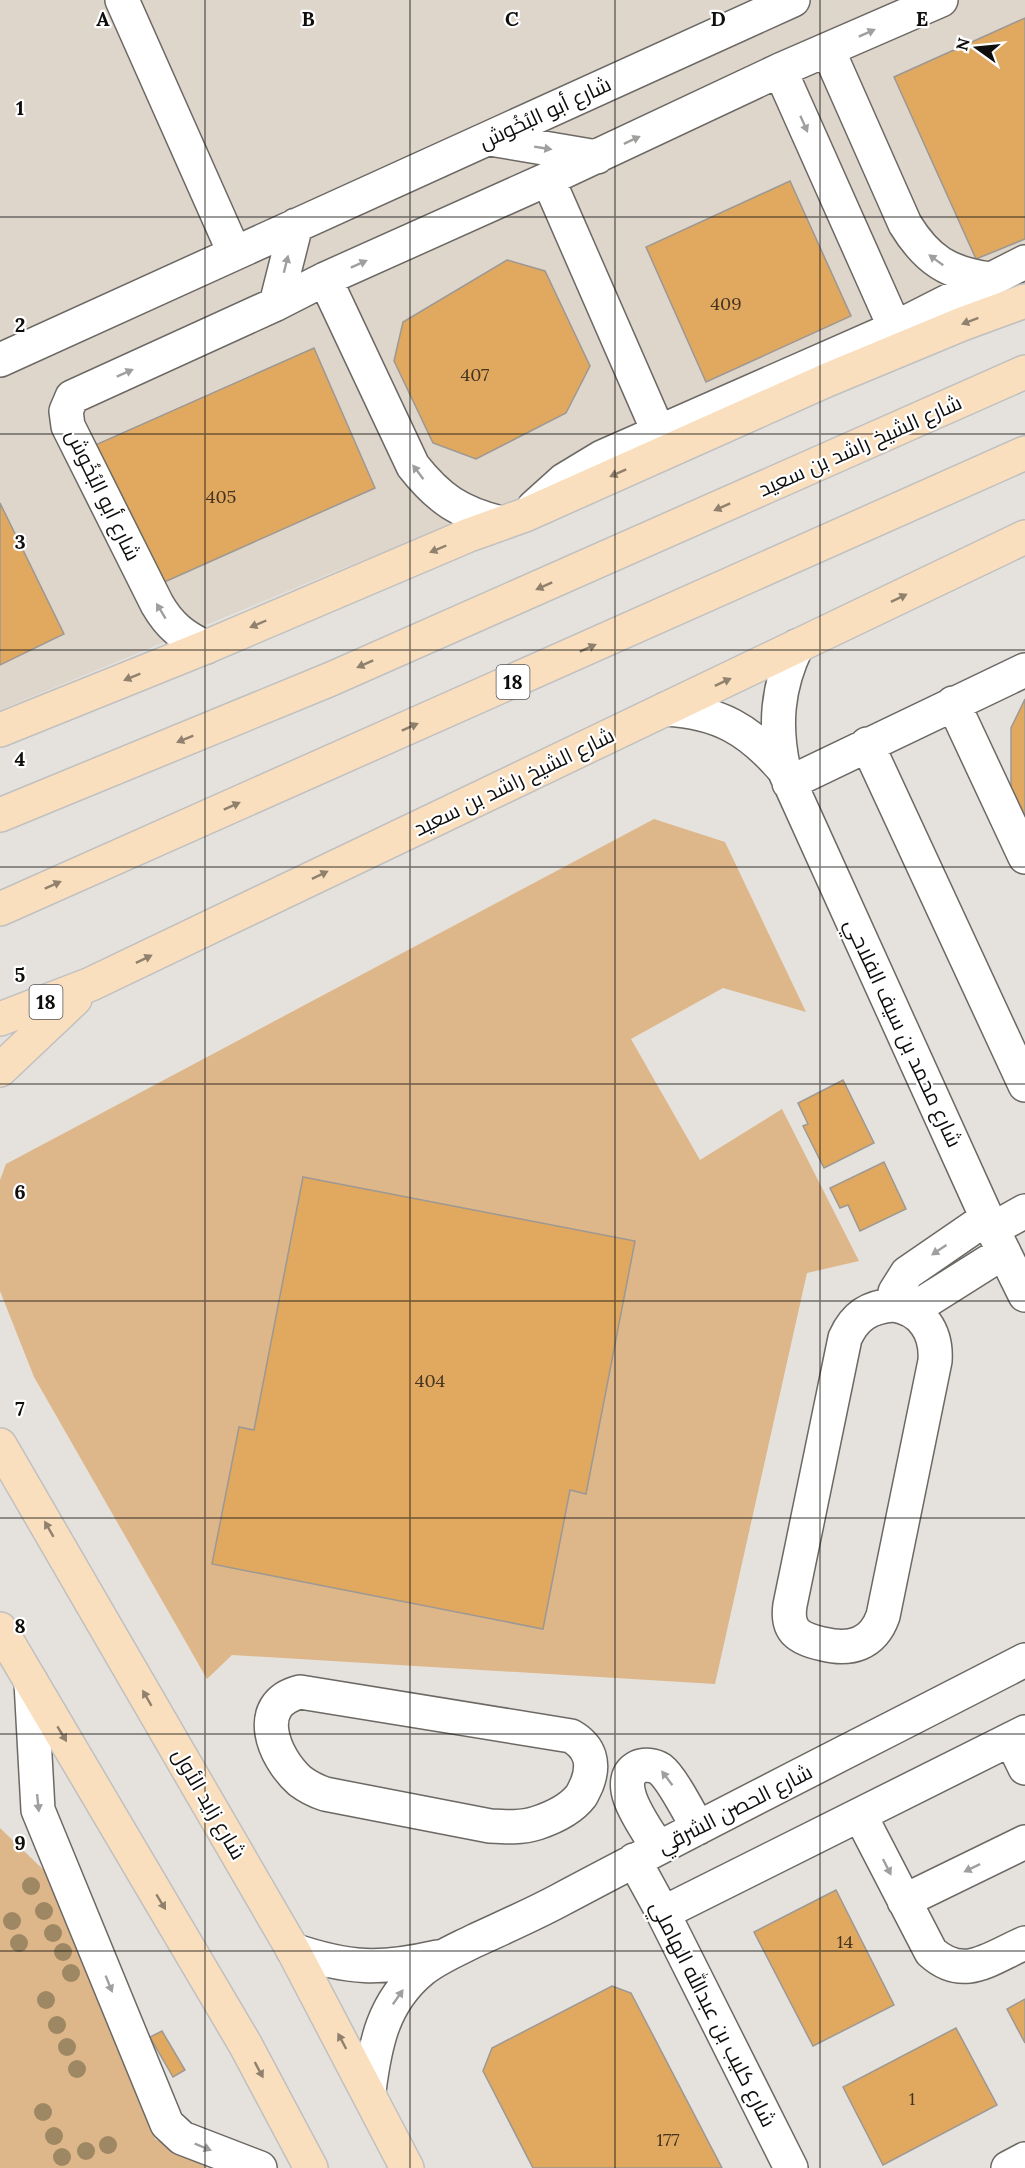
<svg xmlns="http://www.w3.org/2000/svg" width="1025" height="2168" viewBox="0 0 1025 2168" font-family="Lora,Cairo,serif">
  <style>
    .built { fill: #ded5cb }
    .green { fill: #ddb78a }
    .building { fill: #e1a85f; stroke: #9c9894; stroke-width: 1.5 }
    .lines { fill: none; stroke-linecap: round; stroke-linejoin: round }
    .minor-casing { stroke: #6c6965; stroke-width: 36 }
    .major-casing { stroke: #c1c0c0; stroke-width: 36 }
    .minor { stroke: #fff; stroke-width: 33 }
    .major { stroke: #fadfbe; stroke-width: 33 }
    .tree { fill: #9e8863 }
    .oneway { fill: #9f9f9e }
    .oneway2 { fill: #90816e }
    .grid { fill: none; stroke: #0f0e0c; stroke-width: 1.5; stroke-opacity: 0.55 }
    .labels { text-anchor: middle; stroke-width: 4.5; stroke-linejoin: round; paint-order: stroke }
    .number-label { font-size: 18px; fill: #443421 }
    .shield { fill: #fff; stroke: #575655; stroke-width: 1.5 }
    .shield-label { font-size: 20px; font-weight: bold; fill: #0f0e0c }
    .street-label { font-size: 21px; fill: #0f0e0c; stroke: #fff }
    .grid-label { font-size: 20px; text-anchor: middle; font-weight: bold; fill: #0f0e0c; stroke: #fff; stroke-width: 4.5; stroke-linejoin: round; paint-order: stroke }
  </style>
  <rect width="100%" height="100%" fill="#e5e2dd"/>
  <path class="built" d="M0 0H1025V280L527 496 346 567 0 710Z"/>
  <path class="green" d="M654 819 725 842 806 1012 723 988 631 1039 700 1160 782 1109 859 1261 807 1273 715 1684 232 1655 207 1679 34 1377 0 1291V1180L6 1164Z
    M0 1828 52 1878 155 2139 207 2168H0Z"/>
  <path class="building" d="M1025 18V239L976 259 894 77Z
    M790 181 851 316 706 382 646 247Z
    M507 260 545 271 590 366 566 413 476 459 433 443 394 361 403 322Z
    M314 348 375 488 160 584 84 450Z
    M0 503 64 634 0 665Z
    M1025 699V821L1011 790V728Z
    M843 1080 874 1143 824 1168 803 1126 808 1124 798 1103Z
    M884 1162 906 1209 860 1231 848 1205 840 1208 830 1188Z
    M303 1177 635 1241 586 1494 570 1490 543 1629 212 1564 239 1427 254 1430Z
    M836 1890 894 2005 813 2046 754 1932Z
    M612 1986 631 1993 722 2168H533L483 2071 492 2048Z
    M1025 1999V2043L1007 2009Z
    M956 2028 997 2105 883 2165 843 2087Z
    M162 2031 185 2070 173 2077 150 2037Z"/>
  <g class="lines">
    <defs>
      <path id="minor" d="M122 0 234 252
        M828 50 905 224C927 260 949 274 991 279
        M780 70 895 328
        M490 139 597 157
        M548 179 659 433
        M325 279 413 466C439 499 460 513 501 523
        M276 304 296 225
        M0 360C264 238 530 122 793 0
        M534 507 564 480 602 457 895 328 1025 262
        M797 646C777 687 774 726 784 770L987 1218 1025 1295
        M206 647C183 637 169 625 157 604L68 426 66 411 72 397 276 304 325 279 548 179 780 70 941 0
        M953 703 1025 857
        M666 709C719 712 750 730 784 770
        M867 744 1025 1085
        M789 783 1025 670
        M993 1229 1025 1211
        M893 1305C922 1309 937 1332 935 1361L883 1616C873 1644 851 1651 823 1644 800 1639 786 1632 790 1605L845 1338C855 1316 869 1307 893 1305Z
        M893 1305 895 1292 907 1273 987 1218
        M912 1310 1004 1252
        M31 1682 38 1810 167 2124 182 2138 260 2168
        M300 1692 571 1736C590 1747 595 1763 587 1784 585 1788 583 1793 581 1796 571 1809 552 1818 537 1823 522 1828 506 1827 490 1826L325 1794C316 1791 308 1787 300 1781 273 1757 252 1704 300 1692Z
        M1011 1739 1025 1768
        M860 1815 931 1952C964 1982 990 1958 1025 1943
        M658 1848C648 1830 609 1782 638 1767 644 1764 654 1765 660 1769 672 1778 690 1814 698 1828
        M634 1860 663 1913 791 2168
        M904 1901 1025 1842
        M663 1913 1025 1732
        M293 1950C349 1969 380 1970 437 1957
        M369 2091C375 2044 383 2002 422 1970 437 1958 456 1950 474 1941 502 1928 532 1915 560 1900 714 1818 870 1740 1025 1660
        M1008 2168 1025 2159"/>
      <path id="major" d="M0 730 206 647 469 535 525 515 827 380 962 324 1025 301
        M0 815 331 679 1025 372
        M0 909 1025 453
        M0 1019 91 984 1025 537
        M0 1070 75 999
        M0 1445 293 1950 407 2168
        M0 1629 245 2044 311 2168"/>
    </defs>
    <use href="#minor" class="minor-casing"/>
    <use href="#major" class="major-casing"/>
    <use href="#minor" class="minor"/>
    <use href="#major" class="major"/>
  </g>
  <g class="tree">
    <circle cx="31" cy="1886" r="9"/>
    <circle cx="44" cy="1911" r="9"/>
    <circle cx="12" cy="1921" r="9"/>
    <circle cx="53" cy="1933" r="9"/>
    <circle cx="19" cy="1943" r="9"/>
    <circle cx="63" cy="1952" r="9"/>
    <circle cx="71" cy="1973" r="9"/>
    <circle cx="46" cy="2000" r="9"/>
    <circle cx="57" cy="2025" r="9"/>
    <circle cx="67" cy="2047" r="9"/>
    <circle cx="77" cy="2069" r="9"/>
    <circle cx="43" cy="2112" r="9"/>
    <circle cx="54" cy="2136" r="9"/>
    <circle cx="108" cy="2145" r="9"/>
    <circle cx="86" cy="2151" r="9"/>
    <circle cx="62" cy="2157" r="9"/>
  </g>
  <defs><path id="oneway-solid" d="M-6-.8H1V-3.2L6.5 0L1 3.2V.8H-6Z" transform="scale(1.5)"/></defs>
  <g class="oneway">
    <use href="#oneway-solid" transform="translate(867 33) rotate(-24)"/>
    <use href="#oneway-solid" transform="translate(804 124) rotate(66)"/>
    <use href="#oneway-solid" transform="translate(632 140) rotate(-25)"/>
    <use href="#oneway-solid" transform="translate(543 148) rotate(9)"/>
    <use href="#oneway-solid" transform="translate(936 260) rotate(-144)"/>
    <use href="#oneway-solid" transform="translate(286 264) rotate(-76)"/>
    <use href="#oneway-solid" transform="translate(359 264) rotate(-24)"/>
    <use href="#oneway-solid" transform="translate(125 373) rotate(-24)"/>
    <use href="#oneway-solid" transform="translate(418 472) rotate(-127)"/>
    <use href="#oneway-solid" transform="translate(161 611) rotate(-121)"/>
    <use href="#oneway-solid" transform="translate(939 1250) rotate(146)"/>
    <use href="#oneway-solid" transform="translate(667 1778) rotate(-127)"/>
    <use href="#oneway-solid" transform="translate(38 1803) rotate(84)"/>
    <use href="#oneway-solid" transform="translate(887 1867) rotate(63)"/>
    <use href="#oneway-solid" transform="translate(972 1868) rotate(154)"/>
    <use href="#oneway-solid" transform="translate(109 1984) rotate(68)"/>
    <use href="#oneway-solid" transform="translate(398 1997) rotate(-55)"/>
    <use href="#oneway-solid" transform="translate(203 2147) rotate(22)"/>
  </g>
  <g class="oneway2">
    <use href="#oneway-solid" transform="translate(970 321) rotate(159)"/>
    <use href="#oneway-solid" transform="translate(618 473) rotate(156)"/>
    <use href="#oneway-solid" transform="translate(722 507) rotate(156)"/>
    <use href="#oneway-solid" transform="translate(438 549) rotate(157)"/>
    <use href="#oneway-solid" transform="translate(544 586) rotate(156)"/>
    <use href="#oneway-solid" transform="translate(899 598) rotate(-26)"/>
    <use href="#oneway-solid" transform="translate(258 624) rotate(157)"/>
    <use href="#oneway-solid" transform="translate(588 648) rotate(-24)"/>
    <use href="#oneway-solid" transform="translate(365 664) rotate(156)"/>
    <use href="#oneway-solid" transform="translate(132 677) rotate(158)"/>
    <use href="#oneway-solid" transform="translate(723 682) rotate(-25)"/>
    <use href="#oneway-solid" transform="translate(410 727) rotate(-24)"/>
    <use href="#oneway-solid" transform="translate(185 739) rotate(158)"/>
    <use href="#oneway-solid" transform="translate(232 806) rotate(-24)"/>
    <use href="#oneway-solid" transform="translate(320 875) rotate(-26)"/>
    <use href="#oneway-solid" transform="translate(53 885) rotate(-24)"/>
    <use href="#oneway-solid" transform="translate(144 959) rotate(-26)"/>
    <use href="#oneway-solid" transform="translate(49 1529) rotate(-120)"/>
    <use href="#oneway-solid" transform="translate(147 1698) rotate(-120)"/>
    <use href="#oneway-solid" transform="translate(62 1734) rotate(59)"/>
    <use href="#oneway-solid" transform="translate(161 1902) rotate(59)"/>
    <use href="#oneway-solid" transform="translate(342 2041) rotate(-118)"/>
    <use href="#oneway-solid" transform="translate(259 2070) rotate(62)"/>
  </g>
  <path class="grid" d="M205 0V2168M410 0V2168M615 0V2168M820 0V2168M0 217H1025M0 434H1025M0 650H1025M0 867H1025M0 1084H1025M0 1301H1025M0 1518H1025M0 1734H1025M0 1951H1025"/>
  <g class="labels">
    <g class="number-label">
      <text x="726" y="310">409</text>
      <text x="475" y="381">407</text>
      <text x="221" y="503">405</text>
      <text x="430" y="1387">404</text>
      <text x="845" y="1948">14</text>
      <text x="912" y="2105">1</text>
      <text x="668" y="2146">177</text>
    </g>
    <g class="shield">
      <rect x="496.5" y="665" width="33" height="34" rx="4.5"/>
      <rect x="29.5" y="985" width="33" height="34" rx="4.5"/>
    </g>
    <g class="shield-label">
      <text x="513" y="689">18</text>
      <text x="46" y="1009">18</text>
    </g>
    <g class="street-label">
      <text transform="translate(545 113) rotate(-25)" y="7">شارع أبو البُخُوش</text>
      <text transform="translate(860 446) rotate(-24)" y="7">شارع الشيخ راشد بن سعيد</text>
      <text transform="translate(103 495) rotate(64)" y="7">شارع أبو البُخُوش</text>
      <text transform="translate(514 782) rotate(-26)" y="7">شارع الشيخ راشد بن سعيد</text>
      <text transform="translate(903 1033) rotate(65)" y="7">شارع محمد بن سيف الفلاحي</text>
      <text transform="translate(209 1804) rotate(60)" y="7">شارع زايد الأول</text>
      <text transform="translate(735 1809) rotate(-27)" y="7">شارع الحصن الشرقي</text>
      <text transform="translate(713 2014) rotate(63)" y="7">شارع كليب بن عبدالله الهاملي</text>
    </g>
  </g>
  <g class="grid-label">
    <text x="103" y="26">A</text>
    <text x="308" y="26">B</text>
    <text x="512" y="26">C</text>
    <text x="718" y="26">D</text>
    <text x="922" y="26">E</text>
    <text x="20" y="115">1</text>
    <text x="20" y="332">2</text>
    <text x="20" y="549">3</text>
    <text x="20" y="766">4</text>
    <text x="20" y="982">5</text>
    <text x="20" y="1199">6</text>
    <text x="20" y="1416">7</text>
    <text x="20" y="1633">8</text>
    <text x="20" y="1850">9</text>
  </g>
  <g transform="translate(977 48) rotate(285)" stroke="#ffffff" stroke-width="4.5" paint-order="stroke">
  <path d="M0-4.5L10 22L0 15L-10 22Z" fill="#0f0e0c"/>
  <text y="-9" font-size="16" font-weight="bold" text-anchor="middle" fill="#0f0e0c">N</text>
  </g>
</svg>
